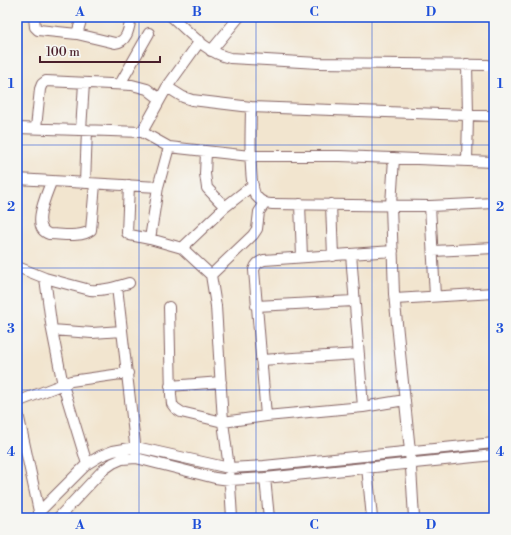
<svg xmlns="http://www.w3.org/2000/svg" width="511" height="535" viewBox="0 0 511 535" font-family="'Libre Bodoni',serif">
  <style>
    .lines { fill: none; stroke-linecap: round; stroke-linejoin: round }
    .minor-casing { stroke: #856464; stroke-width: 12 }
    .minor { stroke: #fff; stroke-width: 10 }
    .grid { fill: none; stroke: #1d4ed8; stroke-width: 1; stroke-opacity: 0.55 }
    .neatline { fill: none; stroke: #1d4ed8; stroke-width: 1.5 }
    .grid-label { font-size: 13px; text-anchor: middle; font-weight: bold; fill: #1d4ed8 }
  </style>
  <rect width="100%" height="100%" fill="#f6f6f2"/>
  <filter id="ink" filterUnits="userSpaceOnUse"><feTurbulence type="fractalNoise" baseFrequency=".025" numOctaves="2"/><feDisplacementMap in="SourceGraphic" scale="8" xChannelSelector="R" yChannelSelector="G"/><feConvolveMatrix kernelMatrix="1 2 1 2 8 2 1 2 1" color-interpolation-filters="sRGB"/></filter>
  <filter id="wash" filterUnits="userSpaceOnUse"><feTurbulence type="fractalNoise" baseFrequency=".012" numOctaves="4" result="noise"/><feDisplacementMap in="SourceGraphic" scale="16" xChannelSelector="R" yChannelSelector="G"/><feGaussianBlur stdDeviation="0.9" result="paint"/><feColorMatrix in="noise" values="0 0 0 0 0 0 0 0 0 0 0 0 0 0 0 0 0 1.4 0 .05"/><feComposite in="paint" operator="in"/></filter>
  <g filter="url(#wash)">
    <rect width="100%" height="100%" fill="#f2e5cf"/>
  </g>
  <g filter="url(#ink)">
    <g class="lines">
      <defs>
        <path id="minor" d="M34 17 35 27 38 30 77 34 115 43C128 42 129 27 131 17
          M172 17C190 33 207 53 230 58L318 63 488 65
          M77 34 82 17
          M211 51 239 17
          M467 64 468 115 467 161
          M120 84 149 33
          M167 87 183 97 192 100 251 107 494 116
          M251 107C251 124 248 184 256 196 260 201 266 204 272 204L430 206 494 203
          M17 128 142 132 169 147 250 156H340L494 162
          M36 128 40 89 42 84 46 81 132 85 147 89 160 99
          M81 130 84 83
          M142 132 167 87 200 41
          M206 152 205 174 207 188 225 207
          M394 158 391 205 394 294 410 451 414 518
          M17 179 158 187
          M51 182C47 194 30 228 49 234 61 234 81 238 91 230L95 184
          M85 183 87 130
          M129 185 127 233 130 235 150 239 182 248 211 275 216 306 223 422 229 468 232 518
          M300 204 302 257
          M331 204 333 256
          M430 206 435 296
          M150 239 158 187 169 147
          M182 248 225 207 253 185
          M433 251 494 248
          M351 254 363 407
          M20 268 45 278 90 290C103 291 116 287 129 283
          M211 275 253 235 257 229 259 212 265 203
          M45 278 52 330 63 385 87 464
          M117 287 136 452
          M395 299 494 293
          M256 306 354 301
          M169 307 171 395 172 404 175 408 181 412 223 422 266 416 363 407 405 400
          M52 330 92 333 122 331
          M261 360 359 354
          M170 386 221 382
          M17 402 71 381 128 373
          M17 409 40 516
          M266 416 254 270C256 264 258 262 264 260L393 251
          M367 467 372 518
          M265 478 269 518
          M39 512 87 464 100 456 113 451 136 447 229 468 264 466 494 443
          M58 518 103 470 113 463 122 459 136 458 215 478 230 480 265 478 494 455"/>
      </defs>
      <use href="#minor" class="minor-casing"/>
      <use href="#minor" class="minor"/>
    </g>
  </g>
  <path class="grid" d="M139 17V518M256 17V518M372 17V518M17 145H494M17 268H494M17 390H494"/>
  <rect width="511" height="535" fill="none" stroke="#f6f6f2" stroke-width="44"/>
  <path d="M40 56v6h120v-6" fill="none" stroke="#4a1f2b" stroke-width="2"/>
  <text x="46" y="56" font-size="12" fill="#4a1f2b" stroke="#f6f6f2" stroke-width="3" paint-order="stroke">100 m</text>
  <rect x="22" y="22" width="467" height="491" class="neatline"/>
  <g class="grid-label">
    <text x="80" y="16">A</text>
    <text x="197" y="16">B</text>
    <text x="314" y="16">C</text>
    <text x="431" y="16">D</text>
    <text x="11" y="88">1</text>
    <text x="500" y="88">1</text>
    <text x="11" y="211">2</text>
    <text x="500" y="211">2</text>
    <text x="11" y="333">3</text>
    <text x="500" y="333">3</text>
    <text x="11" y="456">4</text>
    <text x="500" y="456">4</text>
    <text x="80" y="529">A</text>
    <text x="197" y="529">B</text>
    <text x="314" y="529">C</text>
    <text x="431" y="529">D</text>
  </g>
</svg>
